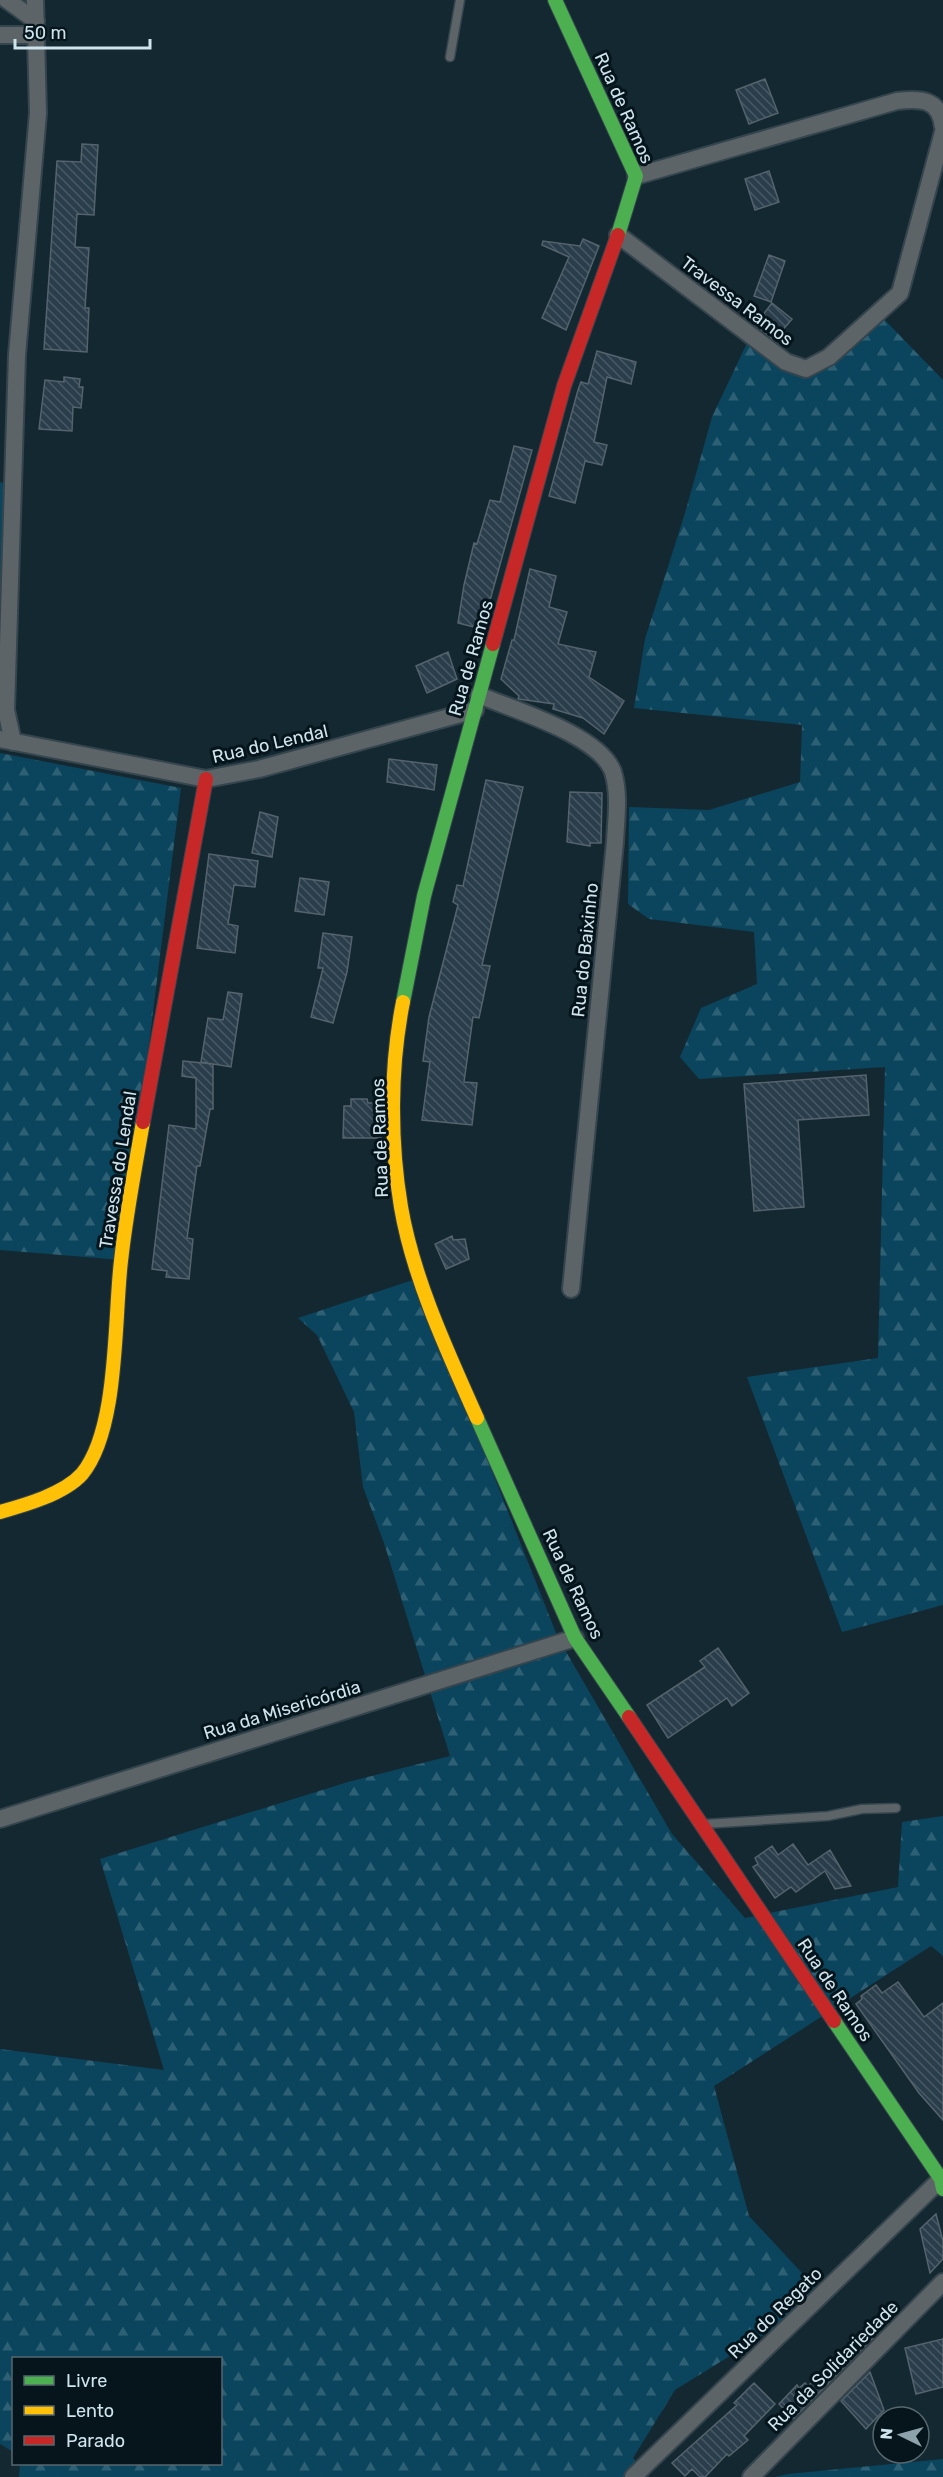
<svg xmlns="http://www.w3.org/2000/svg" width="943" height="2477" viewBox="0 0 943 2477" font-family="Rubik,sans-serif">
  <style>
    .forest { fill: url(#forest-firs) }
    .building { fill: url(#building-back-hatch); stroke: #55636c; stroke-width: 1.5 }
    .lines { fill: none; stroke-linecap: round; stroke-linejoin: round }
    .lane-casing { stroke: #35454d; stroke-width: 11 }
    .street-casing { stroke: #35454d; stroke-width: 20 }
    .fast-casing { stroke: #35454d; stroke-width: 16 }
    .slow-casing { stroke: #35454d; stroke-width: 16 }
    .jam-casing { stroke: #35454d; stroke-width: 16 }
    .lane { stroke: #5d6468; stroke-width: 8 }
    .street { stroke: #5d6468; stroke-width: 16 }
    .fast { stroke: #4caf50; stroke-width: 14 }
    .slow { stroke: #ffc107; stroke-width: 14 }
    .jam { stroke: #c62828; stroke-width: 14 }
    .labels { text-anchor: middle; stroke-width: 6; stroke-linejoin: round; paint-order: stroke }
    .street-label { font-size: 18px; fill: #d0e4ee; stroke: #06141b }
  </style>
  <defs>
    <pattern id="forest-firs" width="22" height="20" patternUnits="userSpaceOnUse" patternTransform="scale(1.5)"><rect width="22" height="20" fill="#0a455d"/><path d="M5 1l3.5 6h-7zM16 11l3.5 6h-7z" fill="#2d6075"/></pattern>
    <pattern id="building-back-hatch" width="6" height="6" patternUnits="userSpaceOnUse" patternTransform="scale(1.5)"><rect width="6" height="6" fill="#2a3d4b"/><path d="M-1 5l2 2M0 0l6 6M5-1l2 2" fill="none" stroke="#485965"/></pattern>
  </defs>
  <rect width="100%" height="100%" fill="#142831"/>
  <path class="forest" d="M878 313 943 380V1605L842 1632 747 1377 878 1358 885 1067 699 1079 680 1057 701 1008 757 984 754 932 649 919 628 904 629 807 709 810 800 782 802 725 634 708 645 639 685 513 712 417 747 343 809 369Z
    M0 482 9 485 0 687Z
    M0 753 181 788 122 1260 0 1250Z
    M416 1279 558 1638 672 1834 745 1918 898 1887 902 1822 943 1816V1956L931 1946 714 2086 749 2216 828 2301 788 2320 675 2390 633 2458 649 2477H19L20 2464H220V2358H14L13 2452 0 2444V2049L164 2070 100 1859 348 1782 450 1756 384 1543 363 1487 354 1412 317 1335 298 1318Z
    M943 2459V2477H775L788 2474Z"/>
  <path class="building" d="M765 79 778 113 749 124 736 90Z
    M82 144 98 145 94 215 77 214 75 247 89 248 85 308H89L87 352 44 349 57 161 81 162Z
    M769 171 779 202 755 210 745 179Z
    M583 239 599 246 566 330 542 318 569 257 542 245 543 241 580 246Z
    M769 255 785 261 771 302 754 296Z
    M772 303 792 319 774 340 755 325Z
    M597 351 636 362 631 384 607 377 594 442 607 445 602 465 585 461 575 503 549 496 578 390 581 382 588 384Z
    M64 377 80 379 79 387H83L81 408 73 407 72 431 39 429 45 380 64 382Z
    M514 446 532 450 482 629 458 623 464 585 474 543 477 544 490 500 500 502Z
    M530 569 556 576 549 607 567 612 558 644 596 652 589 677 624 701 604 734 583 718 553 709 554 704 518 699 519 696 501 679 512 640H514Z
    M448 652 457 679 427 693 416 666Z
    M389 759 437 765 434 790 387 782Z
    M486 780 523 787 482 965 490 966 479 1018 473 1017 464 1082 477 1083 472 1125 422 1120 430 1062 423 1061 429 1017 458 905 453 902 457 885 463 886Z
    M570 792 602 793 601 843H590V846L567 842Z
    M260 812 278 817 272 857 252 853Z
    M209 854 258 861 255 887 234 885 228 924 238 926 235 953 197 948Z
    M300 878 329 882 324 915 295 911Z
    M323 933 352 937 347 972 333 1023 311 1017 323 968H318Z
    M228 992 242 994 231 1067 201 1062 208 1018 223 1020Z
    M183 1061 213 1064V1109H210L200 1166H197L187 1238 193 1239 189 1279 166 1277 167 1271 152 1269 169 1125 196 1129V1078L182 1076Z
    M866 1075 869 1115 798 1120 804 1207 754 1211 744 1084Z
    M351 1099H367L368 1103H380L381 1138H343L344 1106H351Z
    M452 1236 453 1240 465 1239 469 1259 446 1269 435 1244Z
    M718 1648 749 1693 732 1706 727 1698 668 1738 647 1705 705 1667 700 1661Z
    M793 1844 808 1865 830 1850 851 1886 835 1889 825 1871 796 1892 791 1887 775 1898 753 1867 758 1864 755 1858 772 1846 778 1855Z
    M898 1982 924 2017 943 2003V2120L919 2093 856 2004 862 1999 861 1996 876 1985 882 1993Z
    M936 2214 943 2241V2259L930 2273 920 2229Z
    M871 2326 878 2333 793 2419 779 2404 797 2385 799 2388 805 2383 808 2386Z
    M943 2339V2387L916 2394 905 2348Z
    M870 2372 884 2410 866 2429 841 2401Z
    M754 2383 775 2404 744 2436 748 2440 729 2456 727 2454 705 2477H700L692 2469 685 2476 672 2463 737 2405 734 2403Z"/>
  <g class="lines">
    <defs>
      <path id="lane" d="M450 57 460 0
        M705 1824 828 1816 862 1809 896 1808"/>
      <path id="street" d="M7 0 36 21
        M0 35H37
        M636 176 897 101C921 98 940 99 943 127
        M618 235 786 362 806 369 829 357 900 293 943 132
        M479 695C514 710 600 735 613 772 620 794 616 820 615 842L571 1289
        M0 739 206 779 259 769 475 710
        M13 742 6 710 17 355 38 113 35 0
        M0 1819 575 1638
        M633 2477 941 2179
        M751 2477 943 2282"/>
      <path id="fast" d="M555 0 636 176 618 235
        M403 1002 424 896 493 644
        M477 1418 575 1638 629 1717
        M834 2021 941 2179 943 2189"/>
      <path id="slow" d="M403 1002C390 1067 390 1142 401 1207 413 1278 448 1353 477 1418
        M0 1512C25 1505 64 1494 82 1474 119 1429 114 1318 121 1261 126 1214 135 1168 143 1122"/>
      <path id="jam" d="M493 644 564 386 618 235
        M143 1122 206 779
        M629 1717 834 2021"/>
    </defs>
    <use href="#lane" class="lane-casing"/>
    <use href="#street" class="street-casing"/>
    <use href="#fast" class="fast-casing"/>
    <use href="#slow" class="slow-casing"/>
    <use href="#jam" class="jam-casing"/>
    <use href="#lane" class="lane"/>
    <use href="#street" class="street"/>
    <use href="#fast" class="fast"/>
    <use href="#slow" class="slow"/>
    <use href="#jam" class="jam"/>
  </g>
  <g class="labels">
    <g class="street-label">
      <text transform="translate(624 108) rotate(66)" y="6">Rua de Ramos</text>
      <text transform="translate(737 301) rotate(37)" y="6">Travessa Ramos</text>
      <text transform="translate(471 658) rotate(-74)" y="6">Rua de Ramos</text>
      <text transform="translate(270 744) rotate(-13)" y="6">Rua do Lendal</text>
      <text transform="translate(585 950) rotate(-84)" y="6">Rua do Baixinho</text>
      <text transform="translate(380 1138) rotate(-92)" y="6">Rua de Ramos</text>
      <text transform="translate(118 1170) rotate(-81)" y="6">Travessa do Lendal</text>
      <text transform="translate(573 1584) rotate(65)" y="6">Rua de Ramos</text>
      <text transform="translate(282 1710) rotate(-17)" y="6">Rua da Misericórdia</text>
      <text transform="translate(835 1990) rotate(56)" y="6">Rua de Ramos</text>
      <text transform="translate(775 2313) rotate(-44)" y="6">Rua do Regato</text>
      <text transform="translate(833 2366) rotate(-45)" y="6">Rua da Solidariedade</text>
    </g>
  </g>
  <rect x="12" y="2357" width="210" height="108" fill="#06141b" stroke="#57676f" stroke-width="1.5"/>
  <rect x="24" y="2376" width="30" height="9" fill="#4caf50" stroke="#57676f" stroke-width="1.5"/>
  <text x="66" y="2387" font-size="18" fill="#d0e4ee">Livre</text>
  <rect x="24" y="2406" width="30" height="9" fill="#ffc107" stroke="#57676f" stroke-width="1.5"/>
  <text x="66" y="2417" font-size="18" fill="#d0e4ee">Lento</text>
  <rect x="24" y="2436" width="30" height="9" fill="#c62828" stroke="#57676f" stroke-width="1.5"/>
  <text x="66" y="2447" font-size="18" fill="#d0e4ee">Parado</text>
  <g transform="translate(901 2435) rotate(275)"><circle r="28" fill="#06141b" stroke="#57676f" stroke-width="1.5"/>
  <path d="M0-4.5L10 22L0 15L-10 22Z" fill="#8ea2ac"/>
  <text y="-9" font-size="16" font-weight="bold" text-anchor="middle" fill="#d0e4ee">N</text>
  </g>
  <path d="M15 39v9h135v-9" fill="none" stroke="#d0e4ee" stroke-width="3"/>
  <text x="24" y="39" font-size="18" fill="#d0e4ee" stroke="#06141b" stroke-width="4.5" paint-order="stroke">50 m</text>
</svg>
